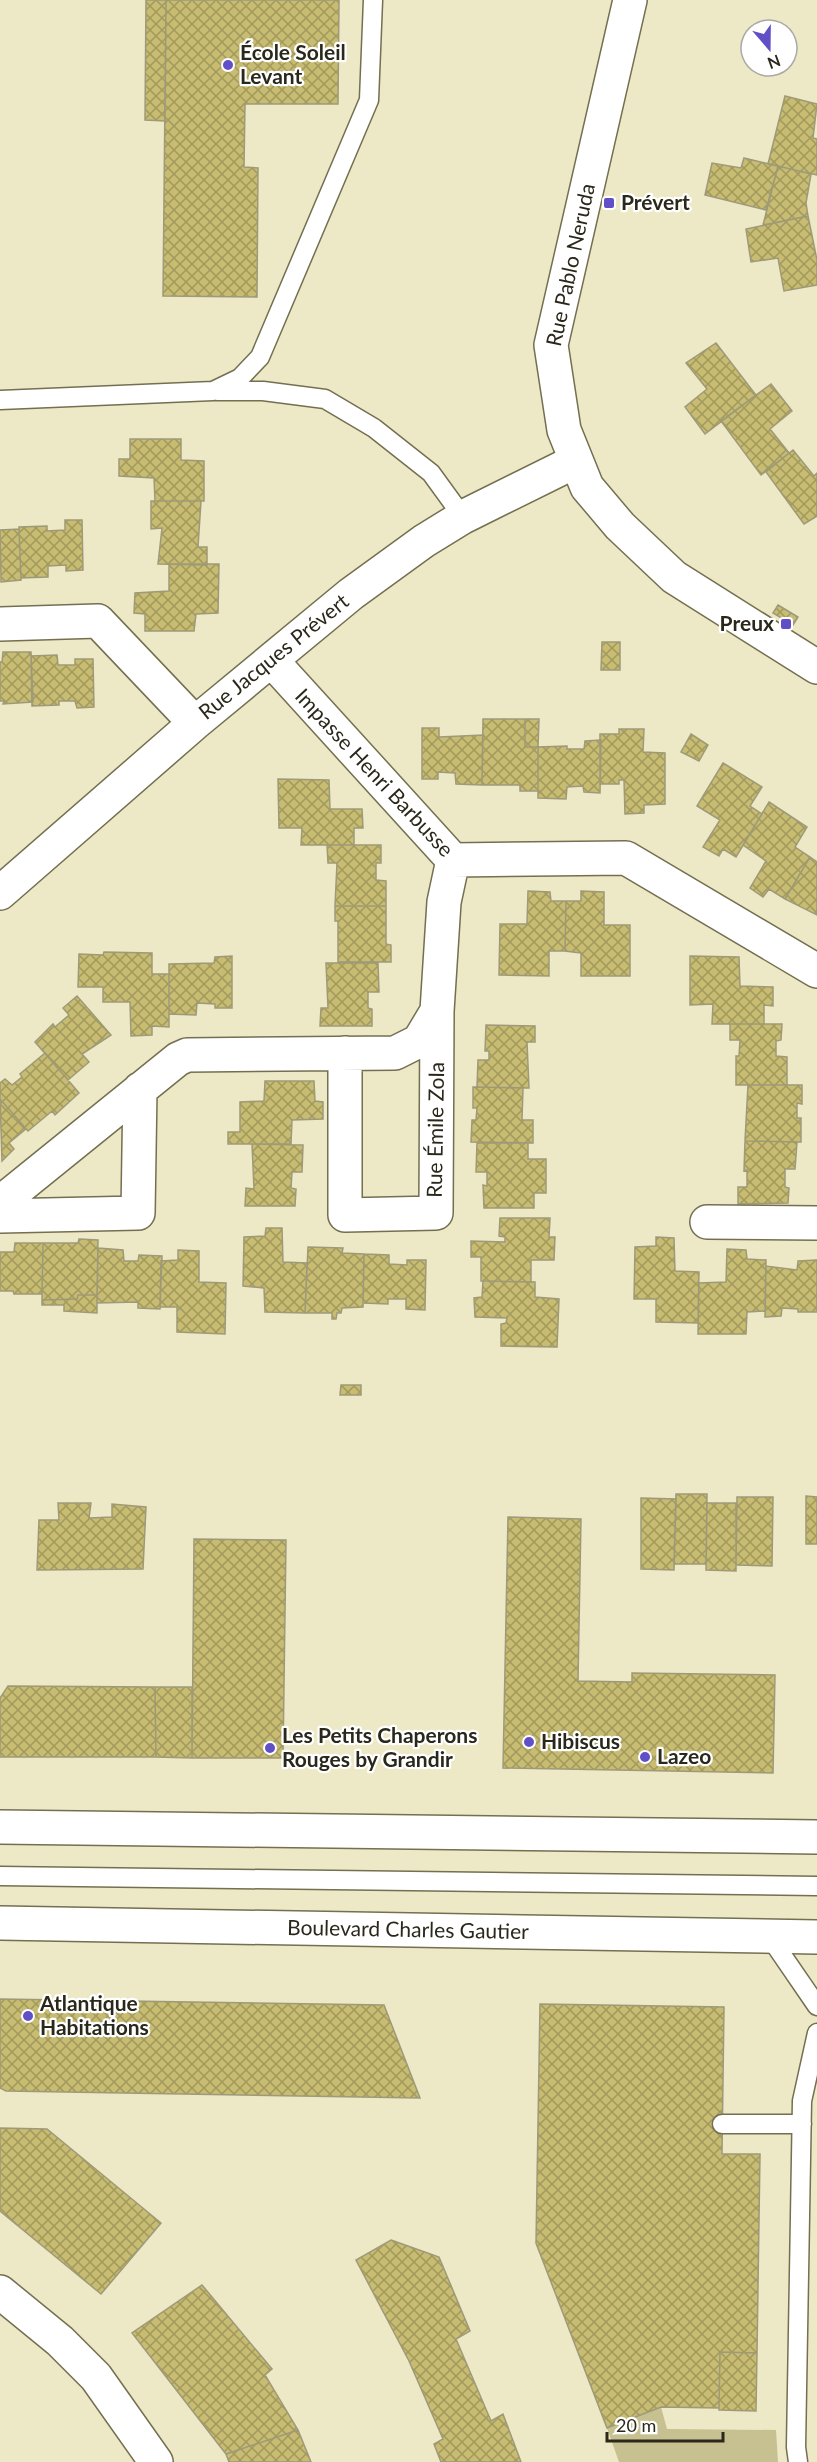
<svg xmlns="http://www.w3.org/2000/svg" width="817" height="2462" viewBox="0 0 817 2462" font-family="Lato,sans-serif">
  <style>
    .grass { fill: #c7c191 }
    .building { fill: url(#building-cross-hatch); stroke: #9e9a79; stroke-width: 1.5 }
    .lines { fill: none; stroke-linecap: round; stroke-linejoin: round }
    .service-casing { stroke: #736f50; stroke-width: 21 }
    .minor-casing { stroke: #736f50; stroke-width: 36 }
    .primary-casing { stroke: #736f50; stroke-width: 36 }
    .service { stroke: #fff; stroke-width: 18 }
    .minor { stroke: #fff; stroke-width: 33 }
    .primary { stroke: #fff; stroke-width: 33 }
    .poi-dot { fill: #614fc7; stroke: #fff; stroke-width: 2 }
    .labels { text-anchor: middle; stroke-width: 4.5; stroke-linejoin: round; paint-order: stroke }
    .poi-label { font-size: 21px; font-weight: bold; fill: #2a281b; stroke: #fff; text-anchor: start }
    .street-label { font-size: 21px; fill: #2a281b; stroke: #fff }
  </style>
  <defs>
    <pattern id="building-cross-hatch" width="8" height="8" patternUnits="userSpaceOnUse" patternTransform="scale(1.5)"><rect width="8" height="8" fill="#c7bc71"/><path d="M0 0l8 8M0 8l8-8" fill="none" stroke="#a2995c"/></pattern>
  </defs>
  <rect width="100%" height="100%" fill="#ede8c5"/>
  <path class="grass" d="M661 2407 667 2429 776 2430 778 2462H619L607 2428Z"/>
  <path class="building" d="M146 0H166L165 121 145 120Z
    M166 0H339L338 104H245L244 167 258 168 257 297 163 296Z
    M785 96 817 104 813 138 817 139V175L768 164Z
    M744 158 778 166 766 210 705 195 712 163 741 168Z
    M778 166 811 174 806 203 808 216 763 225Z
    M808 216 817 260V285L784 291 778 258 751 262 746 229Z
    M716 343 756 395 705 434 685 407 707 389 686 363Z
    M771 384 792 411 770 429 789 453 761 475 721 421Z
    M130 439H181V460L204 461V501H155L154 478 119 476V459H130Z
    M793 450 814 476 817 473V516L804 524 766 472Z
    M151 501H201L198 547H207V565L158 564 162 528 151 529Z
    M65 520H82L83 570 66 571V565L48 566V577L21 578 19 527 47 526V531L65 530Z
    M19 529 21 580 1 582 0 530Z
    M169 564H219L218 613 196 614 194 631H145V614L134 613 135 593 169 591Z
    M778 605 798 617 793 625 773 613Z
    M602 642H620V670H601Z
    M3 652H31L33 702 3 704 4 701H0V662H2Z
    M57 655 58 665H75V659H93L94 707 77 708 75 701H59V705L32 706 31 656Z
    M483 719H525V747H538V791H520V785H482Z
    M525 719H539L538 747H525Z
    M422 728H439V737L483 735 482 785 456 784 455 773 438 772V779H422Z
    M619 729H644L643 752 665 753V804L644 805V813L625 814 624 780H619V784H600V734H619Z
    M691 734 708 745 699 761 681 752Z
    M601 740 600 793 584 792 583 786 567 787 566 799 538 798V747L567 746V749H584L585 741Z
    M723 763 762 787 750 806 762 814 736 857 723 849 719 856 703 847 720 820 697 806Z
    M278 779 329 780 330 809H362L363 828H354V845H301L302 828H279Z
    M769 802 807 827 795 847 810 857 785 899 769 889 763 897 750 888 766 861 743 845Z
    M327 845H381V863H376V880L386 881V906H335L337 863H328Z
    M810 857 817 862V915L785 899Z
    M528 891 550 892 551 901H566L565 951H549V976L499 975 500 924H527Z
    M581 891 604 892V925H630V976H581V953L565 951 566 901H581Z
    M335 906H386V944L391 945V962H338V921H335Z
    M104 952 152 953V974H169V1027L152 1026V1035L131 1036 130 1002H103V987H78L79 954 103 955Z
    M232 956V1008H215V1004L197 1003 196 1015 169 1014V964L214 963 215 957Z
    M690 956 739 957 740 986 773 987V1006L764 1005V1024H712L713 1004 690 1005Z
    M326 963H378L379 992H368V1008L372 1009V1026H320L321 1008H328Z
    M77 996 111 1035 82 1054 89 1062 68 1080 35 1042 53 1024 55 1027 69 1015 63 1008Z
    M730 1024H782L781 1040 776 1041V1056L787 1057V1085H736V1056H739L740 1040H730Z
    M486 1025 535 1026V1042H527L529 1088 477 1087 478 1060H489V1051H485Z
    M45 1053 79 1093 55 1115 52 1111 28 1131 0 1099V1083L5 1079 12 1085 22 1077 20 1074Z
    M265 1081H314L315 1101 323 1102V1119L292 1120 291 1144H228V1132H240V1102L264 1101Z
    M748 1085H802V1104L797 1103V1118H801V1142L745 1141Z
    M473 1087 523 1088 522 1120H533V1143L471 1142 472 1120H476L477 1108H473Z
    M0 1099 26 1129 9 1143 14 1149 2 1161Z
    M745 1141 797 1142 795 1169H785V1187L789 1188 788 1203 738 1204V1187H747V1170L744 1171Z
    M477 1143H528V1159H546V1193H534V1208H484L483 1185 487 1186V1172H476Z
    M252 1144 303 1145 302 1172H292L291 1188 296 1189 295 1206H245L246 1188 254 1189Z
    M500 1218H550L549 1237H555L554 1260H531V1282L481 1281V1257H471V1241L505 1242V1237L499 1236Z
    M266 1228H282L283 1262 307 1263 305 1313 265 1312 264 1288 243 1286 244 1237 265 1236Z
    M656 1237 674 1238 675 1271 699 1272 698 1323 656 1322V1299H634L635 1247 656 1246Z
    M79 1239 98 1240 97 1295H78L77 1299 42 1300 43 1243H78Z
    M15 1243H43L42 1294H14L13 1291H0V1252H14Z
    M308 1247 343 1248 342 1253 364 1254 363 1307 342 1308 341 1313H337L336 1319H332V1313H305Z
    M98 1248 123 1250 124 1261H138L139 1255 162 1256 160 1309 138 1308V1302L97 1303Z
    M727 1249 746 1250 747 1259 766 1260 765 1311 747 1312 746 1334H698L699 1283 726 1282Z
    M178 1250 199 1251V1282L226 1283 225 1334 177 1332V1307H160L161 1261 178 1260Z
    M364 1254 389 1255V1264L407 1265V1260H426L425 1310 406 1309V1299H388V1304L363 1303Z
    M817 1260V1312H798V1309L782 1308 781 1316 765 1317 766 1266 797 1270 798 1261Z
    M483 1281 535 1282V1297L559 1299 557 1347 501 1346V1324L506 1323 507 1318 475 1317 474 1298 482 1297Z
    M78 1295H97V1313L64 1311V1305H42V1300L77 1299Z
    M341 1385H361V1395H340Z
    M676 1494H707L706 1564H674Z
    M806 1496 817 1497V1544H806Z
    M737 1497H773L772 1566 736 1565Z
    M641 1498 676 1499 674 1570 641 1569Z
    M58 1503H91L89 1518 112 1517V1504L146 1507 143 1569 37 1570 39 1520H59Z
    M707 1503H736V1571L706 1570Z
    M508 1517 581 1519 578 1681 632 1682V1673L775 1675 773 1773 503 1768Z
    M194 1539 286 1540 283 1758H192Z
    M8 1686 155 1687 156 1757H0V1698Z
    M155 1687H192V1758L156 1757Z
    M0 1999 384 2005 420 2098 6 2091 0 2088Z
    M540 2004 724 2007 722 2154H760L757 2353 720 2352 719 2408 661 2407 607 2428 536 2243Z
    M0 2128 47 2129 161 2223 101 2294 0 2211Z
    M391 2240 439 2257 470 2331 456 2339 491 2421 503 2414 521 2462H441L434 2444 443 2439 409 2361 356 2260Z
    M202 2285 272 2369 265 2375 298 2430 226 2454 132 2333Z
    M720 2352 757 2353 756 2411 719 2410Z
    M298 2430 311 2462H229L226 2454Z"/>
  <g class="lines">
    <defs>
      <path id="service" d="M217 391H263L325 399 374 428 431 473 463 517
        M0 400 213 391 240 378 260 357 369 100 373 0
        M0 1876 817 1886
        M769 1936 817 2006
        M722 2124H802
        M798 2462 796 2447 802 2101 817 2033"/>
      <path id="minor" d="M630 0 551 345 564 430 587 487 620 526 674 577 817 667
        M0 624 98 621 195 723
        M272 661 453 860 626 858 817 971
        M0 893 195 723 351 594 424 541 463 517 576 461
        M345 1053V1215L436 1213 437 1011
        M0 1203 178 1059 187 1055 395 1053 419 1041 437 1011 444 902 453 860
        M0 1216 138 1213 140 1089
        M707 1222 817 1223
        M0 2292 60 2341 96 2377 156 2462"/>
      <path id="primary" d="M0 1827 817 1837
        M0 1923 817 1937"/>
    </defs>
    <use href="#service" class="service-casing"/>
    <use href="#minor" class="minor-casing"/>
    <use href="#primary" class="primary-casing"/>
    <use href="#service" class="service"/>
    <use href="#minor" class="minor"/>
    <use href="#primary" class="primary"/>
  </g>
  <g class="poi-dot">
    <circle cx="228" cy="65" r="6"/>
    <rect x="603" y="197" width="12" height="12" rx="3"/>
    <rect x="780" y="618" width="12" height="12" rx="3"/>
    <circle cx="529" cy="1742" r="6"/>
    <circle cx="270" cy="1748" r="6"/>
    <circle cx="645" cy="1757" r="6"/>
    <circle cx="28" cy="2016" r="6"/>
  </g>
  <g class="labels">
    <g class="poi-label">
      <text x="240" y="60">École Soleil<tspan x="240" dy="24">Levant</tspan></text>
      <text x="621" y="210">Prévert</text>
      <text x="774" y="631" text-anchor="end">Preux</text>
      <text x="282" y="1743">Les Petits Chaperons<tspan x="282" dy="24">Rouges by Grandir</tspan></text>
      <text x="541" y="1749">Hibiscus</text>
      <text x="657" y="1764">Lazeo</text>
      <text x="40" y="2011">Atlantique<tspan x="40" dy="24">Habitations</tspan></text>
    </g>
    <g class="street-label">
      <text transform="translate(571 265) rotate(-78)" y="7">Rue Pablo Neruda</text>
      <text transform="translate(274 657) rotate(-39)" y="7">Rue Jacques Prévert</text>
      <text transform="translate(374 773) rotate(47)" y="7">Impasse Henri Barbusse</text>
      <text transform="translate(436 1130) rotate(-89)" y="7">Rue Émile Zola</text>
      <text transform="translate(408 1930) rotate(1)" y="7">Boulevard Charles Gautier</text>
    </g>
  </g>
  <g transform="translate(769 48) rotate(160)"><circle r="28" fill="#ffffff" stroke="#aaa9a4" stroke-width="1.5"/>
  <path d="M0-4.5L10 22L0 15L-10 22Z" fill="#614fc7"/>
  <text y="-9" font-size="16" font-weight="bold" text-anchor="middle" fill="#2a281b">N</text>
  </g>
  <path d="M607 2432v9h116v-9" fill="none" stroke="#2a281b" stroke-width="3"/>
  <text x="616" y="2432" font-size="18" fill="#2a281b" stroke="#ffffff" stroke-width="4.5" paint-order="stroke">20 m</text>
</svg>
